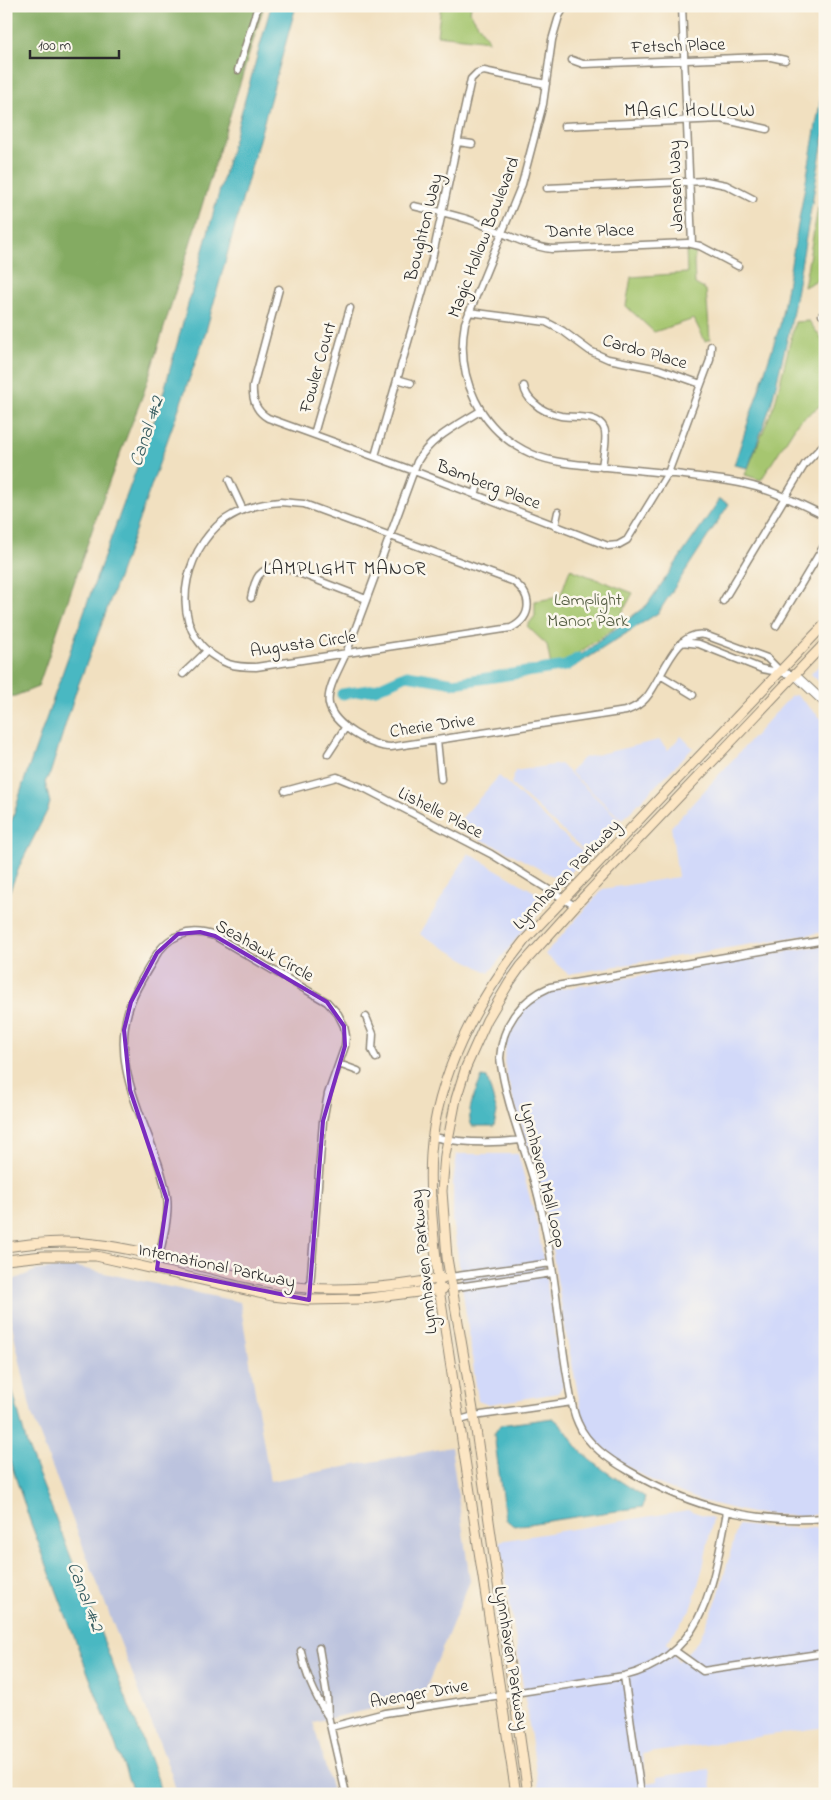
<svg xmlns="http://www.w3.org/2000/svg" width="831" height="1800" viewBox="0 0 831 1800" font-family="'Indie Flower',sans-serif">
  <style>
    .built { fill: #d2d9f9 }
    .industrial { fill: #bcc3de }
    .green { fill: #a6c66f; stroke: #68784d }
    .forest { fill: #84ab62; stroke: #586b46 }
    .water { fill: #4ab8c2; stroke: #3a7276 }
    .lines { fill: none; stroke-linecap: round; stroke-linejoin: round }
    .river { stroke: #4ab8c2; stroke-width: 11 }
    .minor-casing { stroke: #8e8676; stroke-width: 9 }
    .tertiary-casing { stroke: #8e8676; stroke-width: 10 }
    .secondary-casing { stroke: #8e8676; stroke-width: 11 }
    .minor { stroke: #fff; stroke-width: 6 }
    .tertiary { stroke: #fff; stroke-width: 8 }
    .secondary { stroke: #fce6c4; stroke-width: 9 }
    .marked { fill: #7b2cbf; fill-opacity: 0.2; stroke: #7b2cbf; stroke-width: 4; stroke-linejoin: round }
    .labels { text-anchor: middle; stroke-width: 5; stroke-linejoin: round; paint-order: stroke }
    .street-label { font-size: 18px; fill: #2b2b2b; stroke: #fbf7ec }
    .park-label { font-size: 18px; fill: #505a3f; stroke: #fbf7ec }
    .neighbourhood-label { font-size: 19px; letter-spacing: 1px; fill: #2b2b2b; stroke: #fbf7ec }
    .water-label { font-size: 19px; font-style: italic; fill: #365c60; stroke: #fbf7ec }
  </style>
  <rect width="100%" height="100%" fill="#fbf7ec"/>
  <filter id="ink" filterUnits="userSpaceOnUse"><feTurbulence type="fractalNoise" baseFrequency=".02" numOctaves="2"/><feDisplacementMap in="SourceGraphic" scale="10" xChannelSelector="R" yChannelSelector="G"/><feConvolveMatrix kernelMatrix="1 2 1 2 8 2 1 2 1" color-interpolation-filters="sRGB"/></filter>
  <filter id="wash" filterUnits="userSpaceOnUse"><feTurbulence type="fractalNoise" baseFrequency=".0096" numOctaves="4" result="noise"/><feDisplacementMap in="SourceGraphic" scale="20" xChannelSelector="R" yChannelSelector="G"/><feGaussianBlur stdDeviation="1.12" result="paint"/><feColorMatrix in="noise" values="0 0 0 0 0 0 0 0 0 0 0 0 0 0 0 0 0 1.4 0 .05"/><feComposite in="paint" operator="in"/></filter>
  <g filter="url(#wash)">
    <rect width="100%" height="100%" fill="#f1e0c0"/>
    <path class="built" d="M825 659V687L811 674Z
      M796 695 825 722V932L568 974 545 954 603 889 678 877 671 827 791 696Z
      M681 736 693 748 622 820 570 772 583 758 659 740 668 750Z
      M560 764 619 819 588 854 511 784 515 771Z
      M499 776 587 856 566 877 558 879 501 848 453 828Z
      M468 853 545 898 546 905 520 934 489 973 420 934Z
      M825 945V1514L796 1516 751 1513 702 1501 656 1483 618 1461 595 1440 583 1419 566 1334 547 1219 533 1165 507 1078 504 1059 507 1037 520 1013 530 1003 555 990Z
      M457 1154H518L538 1227 563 1385 558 1393 489 1404 478 1400 453 1221V1182Z
      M688 1510 713 1518 703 1567 691 1609 667 1642 678 1662 699 1640 717 1600 738 1525 769 1528H825V1727L642 1754 647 1783 657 1781V1777L709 1769 713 1794H540L500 1541Z"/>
    <path class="industrial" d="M76 1267 240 1302 270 1481 451 1447 470 1581 422 1698 313 1722 333 1794H177L171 1773 32 1415 6 1299V1283L37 1270Z"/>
    <path class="green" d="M441 6H471L470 12 489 41 437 35Z
      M818 208 825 209V276L804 287Z
      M686 249 696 250 694 262 695 284 706 290 710 339 705 341 694 319 654 332 626 306 631 277 687 273Z
      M809 321 825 344V402L798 422 761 480 745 475 775 403 795 322Z
      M570 569 633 593 613 629 567 661 551 666 547 645 527 626 535 616V601L560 597Z"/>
    <path class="forest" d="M6 6H264L144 392 106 490 38 687 15 696 6 697Z"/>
    <path class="water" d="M271 6H296L204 338 101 626 76 691 50 774 45 782 50 803 47 811 21 863 6 900V832L13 817 23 784 90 595 160 405Z
      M825 75V129L790 328 771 405 748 468 734 465 780 325Z
      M720 499 729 504 658 613 569 670 566 666 647 605Z
      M482 1077 487 1078 497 1112 494 1126H472C465 1111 476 1091 482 1077Z
      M6 1366 27 1445 157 1777 161 1794H134L30 1521 9 1458 6 1448Z
      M553 1418C569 1430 571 1442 584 1454 602 1471 624 1483 645 1497L643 1507 514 1526 505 1519 494 1434 500 1425Z"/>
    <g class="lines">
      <path class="river" d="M342 694 376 689 407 675 454 683 566 666 578 658"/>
    </g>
  </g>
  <g filter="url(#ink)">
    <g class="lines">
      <defs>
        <path id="minor" d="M565 6 559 16 552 40 543 104 522 184 465 323C455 377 480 431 532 454 555 464 583 465 607 467 651 472 696 475 740 483 770 489 797 502 825 516
          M682 6 692 244
          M572 60 583 64 764 57H771L785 60
          M238 70 258 6
          M564 126 721 119 767 129
          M458 142 472 144
          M547 188 706 181 726 185 753 199
          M414 206C435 211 458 215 478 223 503 232 525 246 552 249L687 243 700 246 738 266
          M279 289 253 386C252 401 256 411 268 418L414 471 608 546 618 545 627 540 668 473 710 360 711 346
          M469 312 546 322 563 331 590 351 608 359 659 369 701 384
          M822 315 825 313
          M397 379 411 383
          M524 386C525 393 528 398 534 403 541 410 551 414 561 416 573 418 598 414 604 428 608 436 603 457 602 467
          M480 411C458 425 430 438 417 462 394 525 371 588 347 651 341 666 326 689 329 704 333 725 372 747 391 747L626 711C634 708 641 704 646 698 662 680 675 629 705 635L767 658 780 671
          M314 434 350 308
          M375 456 432 259 471 79 477 73 484 71 546 84
          M229 480 243 510
          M475 495 479 482
          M280 502 304 504 512 581C533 594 533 617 511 628L256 667C247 667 238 667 229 664 169 641 177 564 217 526 234 510 257 504 280 502Z
          M555 526 558 512
          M251 598C255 578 258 568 281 566L366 599
          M723 601 805 464 825 443
          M776 626 825 544
          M682 642 699 644 762 669 795 675
          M183 674 207 651
          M660 675 693 695
          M437 740 441 779
          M328 754 345 728
          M285 791 337 777 366 789 491 854 575 906
          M825 940 550 987C520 1000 502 1025 500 1058 505 1100 522 1141 534 1181 540 1200 543 1218 547 1237 556 1282 559 1329 567 1375 570 1391 571 1409 578 1423 587 1445 610 1460 629 1471 691 1507 754 1524 825 1518
          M366 1017 373 1034 372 1050 376 1058
          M339 1064 358 1071
          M433 1137C462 1143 490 1144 520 1140
          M157 1269C160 1246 170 1220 167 1197 156 1131 105 1073 131 1002 136 987 146 973 154 959 167 935 189 927 215 936L327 1002 338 1014 344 1026 346 1036 345 1046 328 1094 323 1121 309 1300
          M450 1277 551 1263
          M451 1288 552 1273
          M460 1420 474 1416 572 1402
          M319 1648 327 1696 328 1716 346 1794
          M301 1651C306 1676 314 1693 327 1715
          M675 1651 703 1671 825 1653
          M624 1676 641 1794
          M331 1727 385 1713 624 1676C706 1656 713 1582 727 1512"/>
        <path id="tertiary" d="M795 675 825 703"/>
        <path id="secondary" d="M6 1247C35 1243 64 1240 94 1244 154 1251 216 1273 276 1284 330 1294 389 1288 443 1278
          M6 1260 43 1256H96L272 1296 309 1300 361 1299 443 1289
          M516 1794 439 1289C435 1244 428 1199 431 1153 436 1077 477 1000 524 941L825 624
          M528 1794 474 1416 447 1258 442 1191 445 1155 456 1099 466 1067 487 1020 509 983 521 966 575 906 825 643"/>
      </defs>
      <use href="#minor" class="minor-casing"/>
      <use href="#tertiary" class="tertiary-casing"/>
      <use href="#secondary" class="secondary-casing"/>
      <use href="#minor" class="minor"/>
      <use href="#tertiary" class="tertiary"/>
      <use href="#secondary" class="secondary"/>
    </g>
  </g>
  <path class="marked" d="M200 932 215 936 327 1002 344 1026 345 1046 323 1121 309 1300 157 1269 167 1200 130 1090 124 1030 131 1002 157 953 178 934Z"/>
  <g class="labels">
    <g class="street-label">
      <text transform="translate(678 45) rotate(-2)" y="6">Fetsch Place</text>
      <text transform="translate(675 186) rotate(-92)" y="6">Jansen Way</text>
      <text transform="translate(423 227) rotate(-76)" y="6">Boughton Way</text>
      <text transform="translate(590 230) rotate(-1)" y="6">Dante Place</text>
      <text transform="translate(483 237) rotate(-69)" y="6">Magic Hollow Boulevard</text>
      <text transform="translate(645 351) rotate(16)" y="6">Cardo Place</text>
      <text transform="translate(317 367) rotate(-74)" y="6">Fowler Court</text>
      <text transform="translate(489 484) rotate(21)" y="6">Bamberg Place</text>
      <text transform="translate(303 643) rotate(-8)" y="6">Augusta Circle</text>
      <text transform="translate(432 725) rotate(-8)" y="6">Cherie Drive</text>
      <text transform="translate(441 812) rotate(27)" y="6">Lishelle Place</text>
      <text transform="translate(566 874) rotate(-46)" y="6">Lynnhaven Parkway</text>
      <text transform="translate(265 950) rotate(29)" y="6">Seahawk Circle</text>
      <text transform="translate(544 1175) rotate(76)" y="6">Lynnhaven Mall Loop</text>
      <text transform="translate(423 1262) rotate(-96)" y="6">Lynnhaven Parkway</text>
      <text transform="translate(217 1265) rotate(12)" y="6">International Parkway</text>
      <text transform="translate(512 1658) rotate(81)" y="6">Lynnhaven Parkway</text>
      <text transform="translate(419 1693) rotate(-10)" y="6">Avenger Drive</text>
    </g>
    <g class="park-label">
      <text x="588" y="605">Lamplight<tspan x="588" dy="21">Manor Park</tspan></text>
    </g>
    <g class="neighbourhood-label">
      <text x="690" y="116">MAGIC HOLLOW</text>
      <text x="345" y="574">LAMPLIGHT MANOR</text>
    </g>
    <g class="water-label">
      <text transform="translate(145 431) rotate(-72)" y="7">Canal #2</text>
      <text transform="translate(87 1596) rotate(69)" y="7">Canal #2</text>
    </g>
  </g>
  <rect width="831" height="1800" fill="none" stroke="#fbf7ec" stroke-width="25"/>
  <path d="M30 50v8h89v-8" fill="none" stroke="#2b2b2b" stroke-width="2.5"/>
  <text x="38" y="50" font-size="15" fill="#2b2b2b" stroke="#fbf7ec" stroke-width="4" paint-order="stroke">100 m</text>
</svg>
